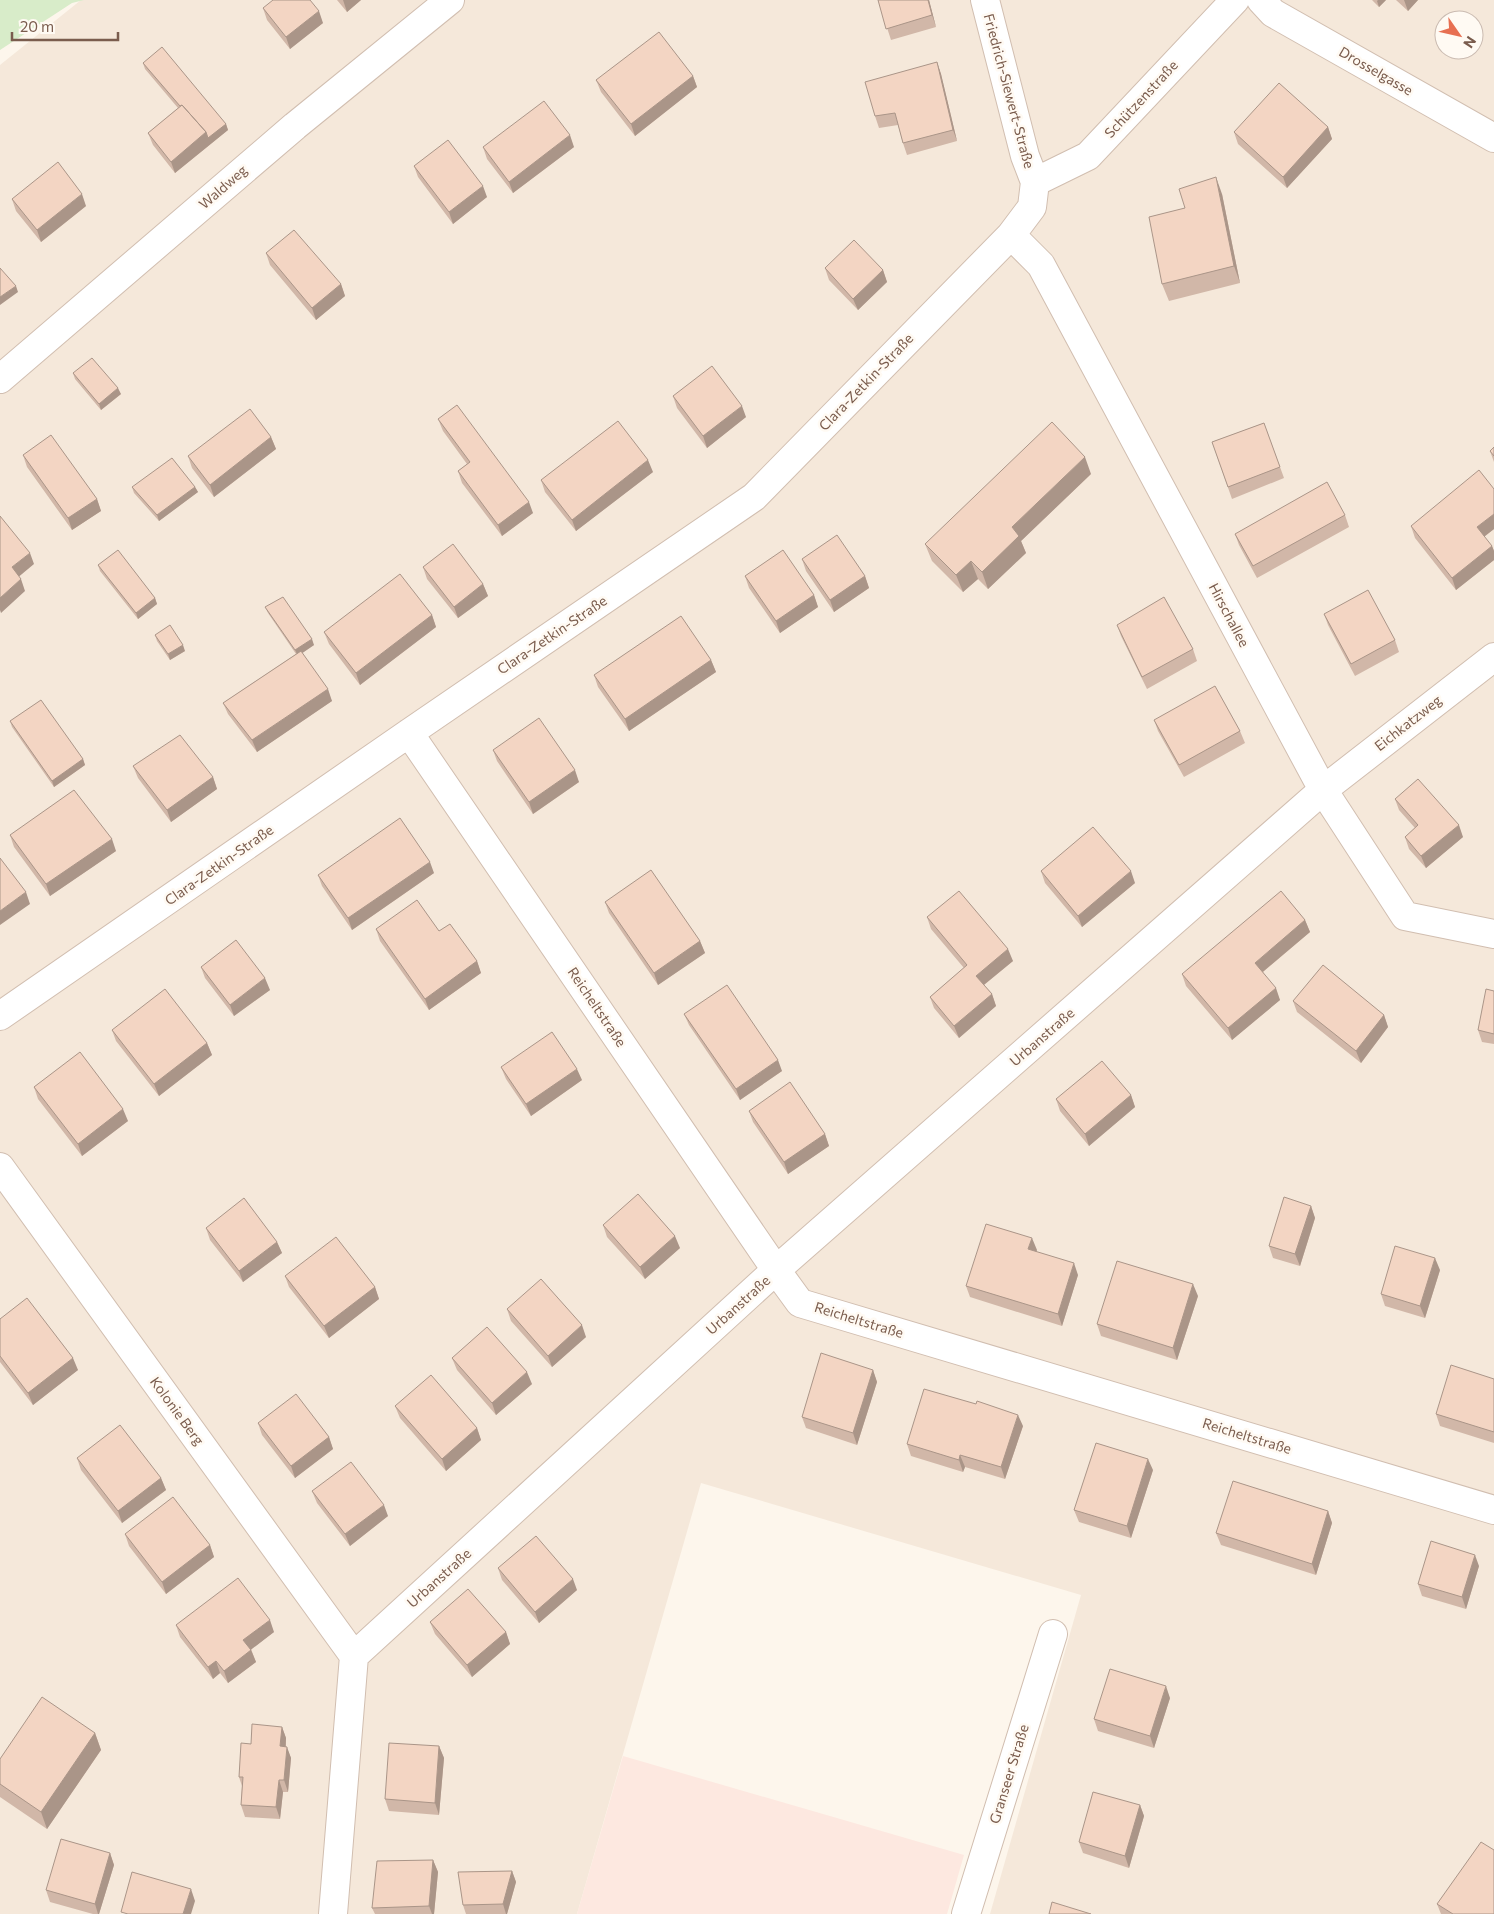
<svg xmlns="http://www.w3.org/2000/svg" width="1494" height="1914" viewBox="0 0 1494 1914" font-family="Commissioner,sans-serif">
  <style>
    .residential { fill: #f5e8da; fill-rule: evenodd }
    .commercial { fill: #fde8e0 }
    .green { fill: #d8ecc9 }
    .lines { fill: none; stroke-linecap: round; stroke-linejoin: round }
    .minor-casing { stroke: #d1beb0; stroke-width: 30 }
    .minor { stroke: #fff; stroke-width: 28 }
    .wall { fill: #d1b7a8 }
    .shaded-wall { fill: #aa9588 }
    .building { fill: #f3d5c3; stroke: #aa9588 }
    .labels { text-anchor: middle; stroke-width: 5; stroke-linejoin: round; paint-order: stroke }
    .street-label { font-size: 14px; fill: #7a5c4d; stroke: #fffaf3 }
  </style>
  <rect width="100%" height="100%" fill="#fdf6ec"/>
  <path class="residential" d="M81 0H1494V1914H990L1081 1595 701 1483 577 1914H0V65ZM1444 20H1474V50H1444Z"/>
  <path class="commercial" d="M623 1756 964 1855 947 1914H577Z"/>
  <path class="green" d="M0 0H84L72 3 0 50Z"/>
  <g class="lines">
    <defs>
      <path id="minor" d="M1261 0 1273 13 1494 138
        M1035 182 1088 156 1235 0
        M1011 235 1041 265 1323 790 1405 916 1494 934
        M0 379 295 126 450 0
        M409 733 776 1270 800 1303 1494 1510
        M0 1016 409 733 754 497 1011 235 1032 207 1035 182 1025 156 985 0
        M0 1167 354 1656
        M333 1914 354 1656 776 1270 1323 790 1494 657
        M966 1914 1053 1634"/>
    </defs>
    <use href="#minor" class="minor-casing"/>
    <use href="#minor" class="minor"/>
  </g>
  <path class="wall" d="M337 0H361L347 12Z
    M878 0H929L936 27 891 40Z
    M1372 0H1386L1379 7Z
    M1396 0H1418L1408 11Z
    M263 8 323 23 290 49 267 20Z
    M937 62 941 74 957 141 907 155 903 143 898 125 879 128 875 116Z
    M143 63 226 124 228 130 175 173 153 145 148 133 178 108 145 69Z
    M693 76 697 87 635 136 601 92 596 80Z
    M1328 127 1332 139 1287 188 1238 144 1234 132Z
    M483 147H574L513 193 487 159Z
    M414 166 487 197 453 224 418 177Z
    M1222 194 1240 283 1169 301 1162 284 1185 208Z
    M12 199 86 206 41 242 16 211Z
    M266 253 341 284 345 296 316 320 270 265Z
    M825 268 883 270 887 282 858 310 829 280Z
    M73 373 121 394 101 410 75 379Z
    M673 396 746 417 707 448 677 408Z
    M438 419 533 513 502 536 462 483 458 471 467 464 443 431Z
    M1264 423 1284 478 1232 499 1212 442Z
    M271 437 276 449 214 497 192 468 188 456Z
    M1494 447V462L1490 451Z
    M23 455 97 499 101 511 72 530 27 467Z
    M653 472 576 531 545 492 541 480Z
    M1091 474 1021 541 1026 553 988 589 978 579 963 592 932 561 925 544Z
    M132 487H195L198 492 159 521 134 493Z
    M1494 489V529L1484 537 1492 546 1494 551V560L1456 590 1415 538 1411 526Z
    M1345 515 1349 527 1257 578 1239 545 1235 534Z
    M802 559 865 576 869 588 834 612 806 571Z
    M98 565 155 598 157 604 138 619 100 571Z
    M423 567 483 584 488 596 458 618 427 579Z
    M745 576 814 595 818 607 780 633 749 588Z
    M265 607 314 645 302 653 332 701 257 752 228 714 223 703 296 654 268 613Z
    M1324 614 1395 640 1399 652 1355 676 1328 625Z
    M432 615 436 627 360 685 329 644 324 632Z
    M1117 625 1193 649 1197 661 1147 689 1121 636Z
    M155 635 185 651 170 660 157 641Z
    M711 660 716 672 629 731 598 687 594 675Z
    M1154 720 1240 731 1245 743 1184 777 1158 731Z
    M10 721 83 759 85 765 54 787 12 727Z
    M493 750 579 782 533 814 497 761Z
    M133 766 213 777 217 789 171 822 138 778Z
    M1395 799 1463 837 1426 868 1409 849 1405 837 1415 828 1399 810Z
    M10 835 116 851 50 896 14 847Z
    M1041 871 1135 883 1082 927 1045 883Z
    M434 873 352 930 322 886 318 875Z
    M605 902 700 941 705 953 658 985 609 913Z
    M927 917 1013 961 984 985 992 994 996 1006 959 1038 934 1008 930 997 964 968 931 929Z
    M1305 920 1310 932 1263 972 1280 1000 1232 1040 1186 986 1182 974Z
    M376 929 439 931 477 961 481 973 429 1010 380 941Z
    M201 967 270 990 234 1016 205 978Z
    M1494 991V1044L1482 1042 1478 1030Z
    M1293 1001 1384 1015 1388 1027 1361 1063 1297 1012Z
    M684 1014 782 1071 740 1100 689 1025Z
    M112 1030 207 1043 212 1055 159 1096 116 1041Z
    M501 1067 582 1080 531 1116 506 1079Z
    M34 1087 128 1121 82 1156 38 1099Z
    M1131 1095 1135 1107 1089 1146 1060 1111 1056 1099Z
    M749 1111 825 1134 829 1146 788 1174 753 1122Z
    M1311 1206 1315 1218 1300 1266 1273 1258 1269 1246Z
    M603 1225 680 1248 645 1279 607 1237Z
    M206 1228 277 1242 282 1253 243 1282 210 1240Z
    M1037 1250 1036 1252 1078 1275 1062 1326 970 1297 966 1286Z
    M1440 1270 1425 1318 1385 1306 1381 1294Z
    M285 1276 375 1287 379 1299 329 1338 289 1287Z
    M1198 1296 1177 1360 1101 1336 1097 1324Z
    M507 1309 586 1337 552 1367 511 1321Z
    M0 1319 78 1370 33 1405 0 1362Z
    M452 1358 532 1384 496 1415 457 1370Z
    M873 1370 877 1382 857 1445 806 1428 802 1417Z
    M1494 1379V1443L1440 1426 1436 1414Z
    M395 1406 477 1428 481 1440 446 1471 400 1418Z
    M258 1423 329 1437 333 1449 295 1478 262 1435Z
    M1023 1426 1005 1479 965 1467 963 1472 911 1456 907 1444Z
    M77 1458 161 1478 166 1490 122 1523 81 1470Z
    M1153 1470 1131 1538 1079 1522 1074 1510Z
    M312 1491 388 1516 350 1546 317 1503Z
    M1328 1511 1332 1523 1316 1575 1221 1545 1216 1533Z
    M125 1534 210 1545 214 1557 166 1594 129 1546Z
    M1479 1566 1466 1609 1422 1596 1418 1584Z
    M498 1568 577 1590 539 1623 502 1580Z
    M430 1622 506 1632 510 1644 472 1677 435 1634Z
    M176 1625 274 1632 251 1649 256 1662 228 1683 220 1673 213 1679 180 1637Z
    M1170 1698 1154 1748 1098 1731 1094 1719Z
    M282 1727 286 1738V1746L291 1758 288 1792H283L280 1819 245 1817 241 1805 242 1786 239 1777 251 1744Z
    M95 1733 101 1750 47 1829 0 1797V1784Z
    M439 1746 444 1758 439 1815 389 1811 385 1799Z
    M1140 1805 1144 1816 1129 1868 1083 1853 1079 1842Z
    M110 1853 114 1865 99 1914H93L50 1902 46 1890Z
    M433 1860 438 1872 434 1914H375L372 1908Z
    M512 1871 516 1882 507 1914H466L463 1905Z
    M1437 1904 1494 1914H1441Z"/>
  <path class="shaded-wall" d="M343 0H361L347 12Z
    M928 0H929L936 27 932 15Z
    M1378 0H1386L1379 7 1377 1Z
    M1404 0H1418L1408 11Z
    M319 11 323 23 290 49 286 37Z
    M937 62 941 74 957 141 953 130Z
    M693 76 697 87 635 136 631 124Z
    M226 124 228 130 175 173 171 162 206 132Z
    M1328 127 1332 139 1287 188 1283 177Z
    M570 135 574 147 513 193 509 182Z
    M1216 177 1222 194 1240 283 1234 266Z
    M483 186 487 197 453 224 449 212Z
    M82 194 86 206 41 242 37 230Z
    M883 270 887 282 858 310 853 299Z
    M341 284 345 296 316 320 312 308Z
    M16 286 18 292 0 305V297Z
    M118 388 121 394 101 410 99 404Z
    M742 406 746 417 707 448 703 436Z
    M271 437 276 449 214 497 210 485Z
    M1085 457 1091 474 1021 541 1026 553 988 589 982 572 1012 527Z
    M648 460 653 472 576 531 572 520Z
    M195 487 198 492 159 521 157 515Z
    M97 499 101 511 72 530 68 518Z
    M529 502 533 513 502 536 498 525Z
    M1494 514V529L1481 539 1477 527Z
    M1492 546 1494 551V560L1456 590 1452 578Z
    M30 553 34 564 16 579 12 567Z
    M971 561 978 579 963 592 956 575Z
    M865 576 869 588 834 612 830 600Z
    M21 579 25 591 1 613 0 610V598Z
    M483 584 488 596 458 618 454 607Z
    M814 595 818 607 780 633 776 621Z
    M155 598 157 604 138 619 136 613Z
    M432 615 436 627 360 685 356 673Z
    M312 639 314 645 298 656 295 650Z
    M183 645 185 651 170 660 168 654Z
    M711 660 716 672 629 731 625 719Z
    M328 689 332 701 257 752 252 740Z
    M83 759 85 765 54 787 52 781Z
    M575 770 579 782 533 814 529 802Z
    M213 777 217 789 171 822 167 810Z
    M1459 825 1463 837 1426 868 1421 856Z
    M112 839 116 851 50 896 46 884Z
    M430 862 434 873 352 930 348 918Z
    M1131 871 1135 883 1082 927 1078 916Z
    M26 892 30 904 0 925V911Z
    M1305 920 1310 932 1259 975 1255 963Z
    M700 941 705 953 658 985 654 973Z
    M1008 949 1013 961 980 988 976 976Z
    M477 961 481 973 429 1010 425 999Z
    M265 978 270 990 234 1016 230 1005Z
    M1276 988 1280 1000 1232 1040 1228 1028Z
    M992 994 996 1006 959 1038 954 1026Z
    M1384 1015 1388 1027 1361 1063 1356 1051Z
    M207 1043 212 1055 159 1096 154 1084Z
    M778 1060 782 1071 740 1100 736 1089Z
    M577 1069 582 1080 531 1116 526 1104Z
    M1131 1095 1135 1107 1089 1146 1085 1134Z
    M123 1109 128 1121 82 1156 78 1144Z
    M825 1134 829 1146 788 1174 784 1162Z
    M1311 1206 1315 1218 1300 1266 1295 1254Z
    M675 1236 680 1248 645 1279 640 1267Z
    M1032 1238 1037 1250 1033 1261 1028 1249Z
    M277 1242 282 1253 243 1282 239 1271Z
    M1435 1258 1440 1270 1425 1318 1420 1306Z
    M1074 1263 1078 1275 1062 1326 1058 1314Z
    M1193 1284 1198 1296 1177 1360 1173 1348Z
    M375 1287 379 1299 329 1338 324 1326Z
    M582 1325 586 1337 552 1367 548 1356Z
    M73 1358 78 1370 33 1405 28 1393Z
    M873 1370 877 1382 857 1445 853 1433Z
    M527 1372 532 1384 496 1415 492 1403Z
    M1018 1415 1023 1426 1005 1479 1001 1467Z
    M477 1428 481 1440 446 1471 442 1459Z
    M329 1437 333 1449 295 1478 291 1466Z
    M960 1455 965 1467 963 1472 959 1460Z
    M1148 1459 1153 1470 1131 1538 1127 1526Z
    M161 1478 166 1490 122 1523 118 1511Z
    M384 1505 388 1516 350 1546 345 1534Z
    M1328 1511 1332 1523 1316 1575 1312 1564Z
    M210 1545 214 1557 166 1594 162 1582Z
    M1475 1555 1479 1566 1466 1609 1462 1597Z
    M573 1579 577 1590 539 1623 535 1612Z
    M270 1620 274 1632 248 1652 243 1640Z
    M506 1632 510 1644 472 1677 467 1665Z
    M251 1650 256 1662 228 1683 224 1671Z
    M216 1661 220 1673 213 1679 208 1667Z
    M1166 1686 1170 1698 1154 1748 1150 1736Z
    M282 1727 286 1738 285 1758 280 1746Z
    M95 1733 101 1750 47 1829 41 1812Z
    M439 1746 444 1758 439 1815 435 1803Z
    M287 1747 291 1758 288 1792 284 1780Z
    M279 1780 283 1792 280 1819 276 1807Z
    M1140 1805 1144 1816 1129 1868 1125 1856Z
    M110 1853 114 1865 99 1914H98L95 1904Z
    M433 1860 438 1872 434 1914H432L429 1906Z
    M512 1871 516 1882 507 1914H506L503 1904Z
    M191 1889 195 1901 191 1914H183Z"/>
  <path class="building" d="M273 0H310L319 11 286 37 263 8Z
    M878 0H928L932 15 886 29Z
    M659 32 693 76 631 124 596 80Z
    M162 47 226 124 208 138 206 132 182 105 180 106 143 63Z
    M937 62 953 130 903 143 895 113 875 116 865 82Z
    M1279 83 1328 127 1283 177 1234 132Z
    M544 101 570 135 509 182 483 147Z
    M182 105 206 132 171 162 148 133Z
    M448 140 483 186 449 212 414 166Z
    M58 162 82 194 37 230 12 199Z
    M1216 177 1234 266 1162 284 1149 217 1185 208 1179 189Z
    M294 230 341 284 312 308 266 253Z
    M854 240 883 270 853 299 825 268Z
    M0 268 16 286 0 297Z
    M92 358 118 388 99 404 73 373Z
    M712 366 742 406 703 436 673 396Z
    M457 405 529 502 498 525 458 471 470 462 438 419Z
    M250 409 271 437 210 485 188 456Z
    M618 421 648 460 572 520 541 480Z
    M1052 422 1085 457 1012 527 1019 536 982 572 971 561 956 575 925 544Z
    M1264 423 1280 467 1228 487 1212 442Z
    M51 435 97 499 68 518 23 455Z
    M1494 447V456L1490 451Z
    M172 458 195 487 157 515 132 487Z
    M1479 470 1494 489V514L1477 527 1492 546 1452 578 1411 526Z
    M1327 482 1345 515 1253 566 1235 534Z
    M0 516 30 553 12 567 21 579 0 598Z
    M837 535 865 576 830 600 802 559Z
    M453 544 483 584 454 607 423 567Z
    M118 550 155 598 136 613 98 565Z
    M783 550 814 595 776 621 745 576Z
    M400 574 432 615 356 673 324 632Z
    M1368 590 1395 640 1351 664 1324 614Z
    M283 597 312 639 295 650 265 607Z
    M1164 597 1193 649 1142 677 1117 625Z
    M681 616 711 660 625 719 594 675Z
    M170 625 183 645 168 654 155 635Z
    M301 651 328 689 252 740 223 703Z
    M1215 686 1240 731 1179 765 1154 720Z
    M41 700 83 759 52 781 10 721Z
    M539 718 575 770 529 802 493 750Z
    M180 735 213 777 167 810 133 766Z
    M1418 779 1459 825 1421 856 1405 837 1418 825 1395 799Z
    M74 790 112 839 46 884 10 835Z
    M400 818 430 862 348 918 318 875Z
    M1093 827 1131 871 1078 916 1041 871Z
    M0 858 26 892 0 911Z
    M651 870 700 941 654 973 605 902Z
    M959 891 1008 949 976 976 992 994 954 1026 930 997 967 965 927 917Z
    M1281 891 1305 920 1255 963 1276 988 1228 1028 1182 974Z
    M417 900 439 931 450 924 477 961 425 999 376 929Z
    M236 940 265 978 230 1005 201 967Z
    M1323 965 1384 1015 1356 1051 1293 1001Z
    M727 985 778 1060 736 1089 684 1014Z
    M165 989 207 1043 154 1084 112 1030Z
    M1486 989 1494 991V1034L1478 1030Z
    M552 1032 577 1069 526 1104 501 1067Z
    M80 1052 123 1109 78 1144 34 1087Z
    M1102 1061 1131 1095 1085 1134 1056 1099Z
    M790 1082 825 1134 784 1162 749 1111Z
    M638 1194 675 1236 640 1267 603 1225Z
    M1284 1197 1311 1206 1295 1254 1269 1246Z
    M244 1198 277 1242 239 1271 206 1228Z
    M986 1224 1032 1238 1028 1249 1074 1263 1058 1314 966 1286Z
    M336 1237 375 1287 324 1326 285 1276Z
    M1395 1246 1435 1258 1420 1306 1381 1294Z
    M1117 1261 1193 1284 1173 1348 1097 1324Z
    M541 1279 582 1325 548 1356 507 1309Z
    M27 1298 73 1358 28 1393 0 1356V1319Z
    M487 1327 527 1372 492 1403 452 1358Z
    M821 1353 873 1370 853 1433 802 1417Z
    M1451 1365 1494 1379V1432L1436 1414Z
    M431 1375 477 1428 442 1459 395 1406Z
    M924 1389 976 1404 977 1401 1018 1415 1001 1467 960 1455 959 1460 907 1444Z
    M296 1394 329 1437 291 1466 258 1423Z
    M120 1425 161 1478 118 1511 77 1458Z
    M1096 1443 1148 1459 1127 1526 1074 1510Z
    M351 1462 384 1505 345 1534 312 1491Z
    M1233 1481 1328 1511 1312 1564 1216 1533Z
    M173 1497 210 1545 162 1582 125 1534Z
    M536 1536 573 1579 535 1612 498 1568Z
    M1431 1541 1475 1555 1462 1597 1418 1584Z
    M238 1578 270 1620 243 1640 251 1650 224 1671 216 1661 208 1667 176 1625Z
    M468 1589 506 1632 467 1665 430 1622Z
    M1110 1669 1166 1686 1150 1736 1094 1719Z
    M42 1697 95 1733 41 1812 0 1784V1759Z
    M252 1724 282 1727 280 1746 287 1747 284 1780H279L276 1807 241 1805 243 1777H239L241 1743 251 1744Z
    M389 1743 439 1746 435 1803 385 1799Z
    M1093 1792 1140 1805 1125 1856 1079 1842Z
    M61 1839 110 1853 95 1904 46 1890Z
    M1481 1842 1494 1850V1914H1453L1437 1904Z
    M433 1860 429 1906 372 1908 377 1861Z
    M512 1871 503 1904 463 1905 458 1872Z
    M132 1872 191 1889 183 1914H128L121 1912Z
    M1052 1902 1091 1914H1049Z"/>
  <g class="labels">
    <g class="street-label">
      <text transform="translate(1376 71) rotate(30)" y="5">Drosselgasse</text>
      <text transform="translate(1009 91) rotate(75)" y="5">Friedrich-Siewert-Straße</text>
      <text transform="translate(1141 99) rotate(-47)" y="5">Schützenstraße</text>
      <text transform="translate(223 187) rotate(-41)" y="5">Waldweg</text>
      <text transform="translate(866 382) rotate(-46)" y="5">Clara-Zetkin-Straße</text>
      <text transform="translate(1229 615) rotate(62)" y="5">Hirschallee</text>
      <text transform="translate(552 635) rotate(-34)" y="5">Clara-Zetkin-Straße</text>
      <text transform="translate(1408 723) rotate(-38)" y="5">Eichkatzweg</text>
      <text transform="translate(219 865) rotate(-35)" y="5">Clara-Zetkin-Straße</text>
      <text transform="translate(597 1007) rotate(56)" y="5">Reicheltstraße</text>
      <text transform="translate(1042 1037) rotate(-41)" y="5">Urbanstraße</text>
      <text transform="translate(738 1305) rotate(-42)" y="5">Urbanstraße</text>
      <text transform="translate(859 1320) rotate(17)" y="5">Reicheltstraße</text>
      <text transform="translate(177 1411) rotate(54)" y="5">Kolonie Berg</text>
      <text transform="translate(1247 1436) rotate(17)" y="5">Reicheltstraße</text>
      <text transform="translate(439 1578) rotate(-42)" y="5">Urbanstraße</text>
      <text transform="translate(1009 1774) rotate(-73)" y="5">Granseer Straße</text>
    </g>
  </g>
  <g transform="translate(1459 35) rotate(124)"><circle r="24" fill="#fffaf3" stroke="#cabbb1"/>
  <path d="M0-4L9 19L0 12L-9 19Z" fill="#e76f51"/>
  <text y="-8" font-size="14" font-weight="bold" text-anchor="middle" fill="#7a5c4d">N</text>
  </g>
  <path d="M12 32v8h106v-8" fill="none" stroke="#7a5c4d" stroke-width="2.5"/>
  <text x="20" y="32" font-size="15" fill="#7a5c4d" stroke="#fffaf3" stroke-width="4" paint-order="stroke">20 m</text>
</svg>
